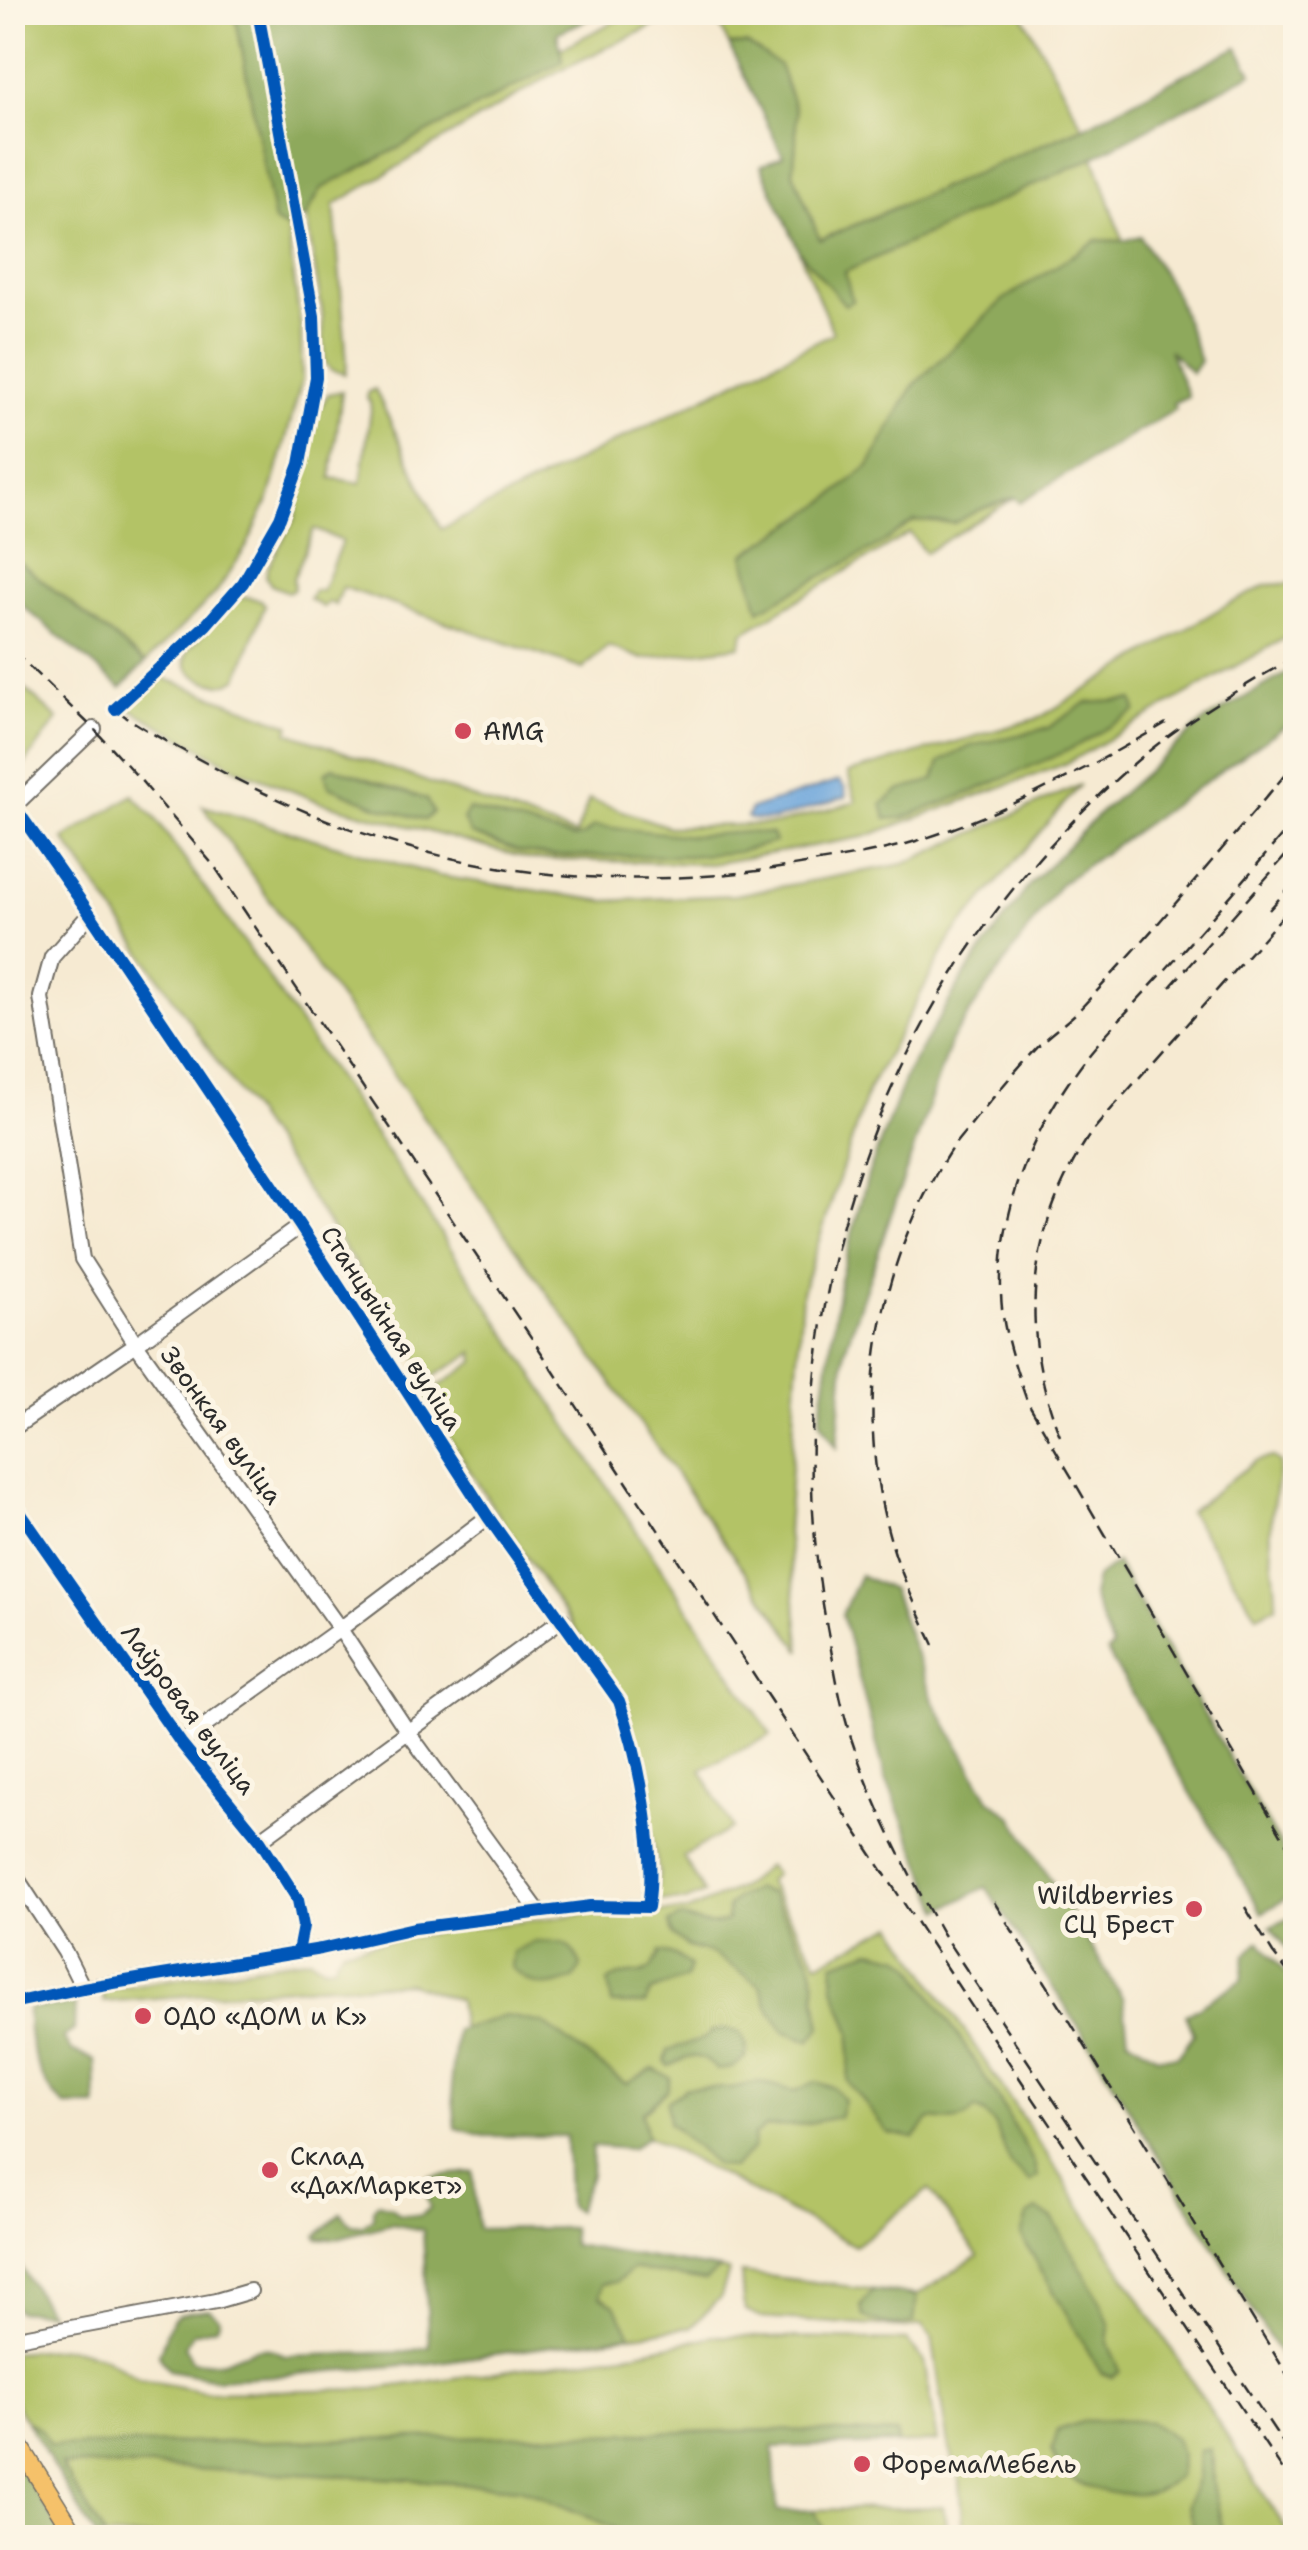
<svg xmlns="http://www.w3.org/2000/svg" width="1308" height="2550" viewBox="0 0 1308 2550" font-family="'Shantell Sans',sans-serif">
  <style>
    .green { fill: #b3c366; stroke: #6f7748; stroke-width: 2.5 }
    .forest { fill: #8ea95b; stroke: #5c6a43; stroke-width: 2.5 }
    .water { fill: #6ca5db; stroke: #4c6883; stroke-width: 2.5 }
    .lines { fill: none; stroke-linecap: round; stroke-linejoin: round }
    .minor-casing { stroke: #726e65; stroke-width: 18 }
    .major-casing { stroke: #726e65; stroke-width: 21 }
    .minor { stroke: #fff; stroke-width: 14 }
    .major { stroke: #f5c16b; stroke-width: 18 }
    .rail { stroke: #2b2b2b; stroke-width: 2.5; stroke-dasharray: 15 8; stroke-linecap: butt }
    .cycleway-casing { stroke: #fcf5e5; stroke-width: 19 }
    .cycleway { stroke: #0057b8; stroke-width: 12 }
    .poi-dot { fill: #d1495b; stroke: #fcf5e5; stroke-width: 4 }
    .labels { text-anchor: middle; stroke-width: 10; stroke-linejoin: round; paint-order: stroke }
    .poi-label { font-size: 25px; fill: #2b2b2b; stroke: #fcf5e5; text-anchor: start }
    .street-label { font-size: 25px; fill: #2b2b2b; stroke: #fcf5e5 }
  </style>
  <rect width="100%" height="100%" fill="#fcf5e5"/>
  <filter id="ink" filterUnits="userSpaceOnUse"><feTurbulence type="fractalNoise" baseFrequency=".01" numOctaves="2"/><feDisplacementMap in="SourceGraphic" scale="20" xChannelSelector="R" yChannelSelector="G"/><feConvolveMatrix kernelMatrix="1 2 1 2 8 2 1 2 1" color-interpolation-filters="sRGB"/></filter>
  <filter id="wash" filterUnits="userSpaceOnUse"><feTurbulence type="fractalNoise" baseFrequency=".0048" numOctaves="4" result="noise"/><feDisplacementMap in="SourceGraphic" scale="40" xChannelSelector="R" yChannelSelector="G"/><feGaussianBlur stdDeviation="2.25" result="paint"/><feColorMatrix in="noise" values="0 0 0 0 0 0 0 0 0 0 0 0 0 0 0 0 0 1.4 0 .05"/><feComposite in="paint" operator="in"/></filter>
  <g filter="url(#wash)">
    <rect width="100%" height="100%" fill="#f6ead2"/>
    <path class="green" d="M25 12 235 13 274 221 287 228 301 329 302 380 270 496 247 546 216 593 145 663 13 557 12 17Z
      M631 13H680L558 71 334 205 347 364 345 374 331 370 325 363 322 310 306 216 321 189 562 61 560 49Z
      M714 13H1022L1083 127 820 240 793 172 796 143 747 44 729 45Z
      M1094 157 1123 241 1097 240 913 386 869 466 824 503 744 555 760 609 879 545 914 521 954 523 979 510 1016 497 925 553 910 533 744 632 740 646 643 659 608 646 583 669 342 587 335 605 329 602 323 607 309 599 314 590 322 591 342 541 314 529 293 579 294 589 288 592 271 585 266 577 267 569 295 518 318 412 328 394 342 391 331 478 361 483 371 410 370 402 367 398 368 392 375 389 441 529 833 333 799 251 845 304 852 301 844 272Z
      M1295 583V632L1065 764 864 837 711 864 529 859 320 802 236 768 127 707 161 677 290 725 288 732 576 835 589 799 669 827 777 824 856 802 848 773 1039 718 1221 608 1267 585Z
      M246 597 261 600 265 605 238 678C233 681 228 684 222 684 203 684 176 670 189 649L234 600Z
      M13 678 58 719 15 777 12 775Z
      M1080 785 952 936 868 1090 802 1292 787 1532 801 1651 203 806 439 876 605 901 735 895 904 864Z
      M133 795 155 818 257 961 387 1152 771 1735 701 1770 732 1828 683 1856 704 1893 686 1901 656 1900 659 1873 627 1707 493 1507 423 1397 475 1362 474 1352 431 1378 305 1189 64 839Z
      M1272 1457 1280 1463C1277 1484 1272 1505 1271 1526 1269 1553 1277 1579 1276 1606L1257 1615 1189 1512 1255 1461Z
      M768 1866 775 1873 768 1882 818 1963 894 1925 1062 2177 1291 2537H1224L1213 2484V2458L1199 2451 1198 2478 1188 2505 1195 2537H956L964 2535 960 2481 949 2446 932 2337 921 2325 907 2328 761 2318 746 2311 743 2302 741 2273 917 2295 978 2256 929 2189 855 2246 599 2111 465 2057 458 2000 409 1983 370 1985H328L104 2002 102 1990 310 1958 324 1967 333 1965 342 1949 449 1930 591 1913 688 1911 740 1888Z
      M572 2228V2245L729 2271 721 2296 691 2327 430 2363 424 2230Z
      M715 2336 907 2341 924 2361 938 2441 898 2444 896 2434 50 2446C42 2431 40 2433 28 2422 8 2404 13 2376 12 2352L69 2348 101 2356 140 2379 205 2392 375 2389 638 2352Z
      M60 2465 154 2467 402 2479 521 2488 635 2537H105Z
      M943 2507 948 2537H828L813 2510Z"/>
    <path class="forest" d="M235 13H602L557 33 563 61 321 189 306 216 287 228 274 222Z
      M747 44 779 65 796 112V143L793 172 820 240 1083 127 1237 47 1252 73 1094 157 845 272 852 301 845 305 799 251 761 166 783 156 729 45Z
      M1140 236 1176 295 1200 361 1192 373 1169 350 1188 396 1173 403 1176 409 1020 502 1015 497 979 510 954 523 914 521 879 545 759 610 744 555 824 503 869 466 913 386 1003 300 1097 240 1123 241Z
      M13 557 145 663 121 688 13 598Z
      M1295 668V719L1060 884 951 1040 845 1349 837 1448 820 1420 840 1279 868 1175 907 1072 965 975 1030 884 1103 810 1203 722Z
      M1133 700 1136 711 1073 748 977 790 902 818 886 819 882 804 898 791 934 780 940 762 971 746 1048 728 1086 703Z
      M333 767 426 799 433 812 425 820 379 807 329 786 325 773Z
      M469 809 574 838 583 836 594 826 691 836 745 832 772 834 775 842 738 852 689 856H553L520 852 471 834 463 820Z
      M1116 1563 1295 1870V1893L1262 1913 1107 1652 1112 1648 1092 1596 1096 1578Z
      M860 1575 892 1590 933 1700 989 1799 1012 1816 1123 1999 1128 2038 1158 2057 1178 2056 1194 2034 1186 2015 1242 1980 1245 1956 1259 1941 1295 1985V2380L1079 2027 986 1887 941 1910 886 1779 842 1614Z
      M756 1889 771 1894 810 1960 815 1981 816 1999 821 2027 810 2041 784 2031 767 2005 760 1985 713 1954 688 1947 673 1936 669 1923 680 1917C696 1922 712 1929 727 1920L728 1906 737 1898Z
      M1295 1916V1958L1270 1927Z
      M535 1941C560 1942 572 1939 581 1966L574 1979C544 1988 535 1990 511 1967L513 1952Z
      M871 1950 902 1957 912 1965 997 2096 1034 2163 1038 2176 1030 2182C1024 2176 1015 2171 1011 2164 999 2144 1000 2117 975 2109 964 2124 947 2121 930 2119L914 2138 888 2133 848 2081 851 2033 833 1985 834 1963Z
      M660 1952C671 1953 682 1958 690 1966L686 1978 651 1991 645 2004H612L608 1982C625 1969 640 1978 651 1968 652 1967 660 1954 660 1952Z
      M75 2004 74 2030 63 2037 71 2051 95 2060 96 2106H65C38 2082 27 2045 28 2009Z
      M506 2016 543 2023 626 2084 653 2069 670 2078 667 2091 642 2113 647 2137 631 2149 592 2146 591 2175 576 2211 568 2206 566 2136H484L456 2128 451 2077 456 2030Z
      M727 2029 740 2033 747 2046 746 2058 732 2068 717 2070C699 2051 692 2055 669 2066L665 2061 668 2050C683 2044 702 2043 712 2031Z
      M759 2082 795 2091 817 2082 834 2088 844 2100 839 2117 798 2125 765 2127 754 2135 753 2149 732 2168 716 2165 669 2123 667 2102 686 2088H731Z
      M473 2172 478 2229 572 2228V2245L719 2269 705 2281 632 2269 616 2282 602 2284 600 2296 615 2305 631 2335 430 2363 273 2376 216 2379 169 2370 159 2355C172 2318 167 2313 209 2309L220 2319 217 2327 193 2333 185 2346 192 2361C202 2361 215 2364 224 2361 248 2353 260 2340 285 2356L407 2352 429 2346 423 2230 391 2224 334 2239 318 2238 317 2235 341 2213 352 2225 362 2226 373 2218V2209L378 2203 391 2207 398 2214 420 2216 430 2208 427 2196 428 2177Z
      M1037 2210 1052 2218 1101 2302 1110 2326 1108 2343 1120 2371 1112 2377 1101 2373 1021 2235 1027 2216Z
      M12 2254H13L49 2313 18 2311 13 2306Z
      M873 2290 917 2296 914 2322C898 2329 877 2324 863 2316L861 2306Z
      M26 2420 42 2431 50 2446 776 2430 897 2434 898 2444 773 2447 777 2511 813 2510 828 2537H635L521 2488 402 2479 154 2467 61 2465 105 2537 96 2538Z
      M1118 2420 1150 2422 1175 2439 1181 2454 1178 2477C1171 2481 1164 2488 1157 2491 1134 2501 1080 2490 1063 2472 1057 2466 1055 2458 1052 2450L1058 2430 1085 2421Z
      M1210 2449 1213 2484 1224 2537H1195L1188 2505 1198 2478 1199 2451Z
      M13 2458 65 2537H13Z"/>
    <path class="water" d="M839 781 845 788 846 797 774 820 750 819 747 817 751 809Z"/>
  </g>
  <g filter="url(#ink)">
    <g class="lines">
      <defs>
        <path id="minor" d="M115 709 206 625 243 583 280 518 300 464 316 377 314 316 258 12
          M12 803 90 914 300 1226 488 1517 619 1701C639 1756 657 1850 648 1907L591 1906 414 1928 321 1949 83 1988 12 2003
          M12 808 94 729
          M90 914 52 957 41 997 82 1259 136 1344 340 1629 408 1732 539 1912
          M12 1429 136 1344 300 1226
          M12 1501 181 1743 260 1840 298 1900 303 1926 298 1952
          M181 1743 340 1629 488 1517
          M260 1840 562 1619
          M12 1871 65 1952 83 1988
          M12 2339 216 2301 250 2291"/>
        <path id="major" d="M12 2434 77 2538"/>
      </defs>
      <use href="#minor" class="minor-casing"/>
      <use href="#major" class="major-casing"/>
      <use href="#minor" class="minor"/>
      <use href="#major" class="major"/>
      <path class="rail" d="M12 650 94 729 138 777 215 867 541 1352 990 2034 1296 2490
        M1296 656C1241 688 1186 719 1138 760 884 977 764 1310 829 1638 835 1672 841 1708 852 1741 875 1810 907 1871 942 1933L1296 2462
        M115 709C143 730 175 746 206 763 393 867 582 899 793 866 838 859 883 852 926 838 1010 810 1090 767 1166 723
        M1296 819C1253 869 1211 920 1166 969 1141 997 1114 1024 1090 1053 1037 1120 999 1204 1001 1290 1001 1328 1015 1366 1027 1401L1296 1860
        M1269 910 1296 880
        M1170 987 1296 844
        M1060 1436C1020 1333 1026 1237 1085 1142 1093 1129 1104 1118 1114 1106L1296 901
        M934 1645C920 1615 906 1586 895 1554 851 1419 873 1273 948 1154 956 1141 967 1130 976 1118 997 1093 1018 1067 1041 1043 1053 1031 1069 1021 1081 1008 1156 929 1225 845 1296 762
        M994 1902 1063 2010 1296 2389
        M1245 1907 1273 1953 1296 1982"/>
      <defs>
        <path id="cycleway" d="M115 709 206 625 243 583 280 518 300 464 316 377 314 316 258 12
          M12 803 90 914 300 1226 488 1517 619 1701C639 1756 657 1850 648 1907L591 1906 414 1928 321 1949 83 1988 12 2003
          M12 1501 181 1743 260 1840 298 1900 303 1926 298 1952"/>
      </defs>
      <use href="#cycleway" class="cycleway-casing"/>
      <use href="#cycleway" class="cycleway"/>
    </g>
  </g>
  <g class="poi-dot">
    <circle cx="463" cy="731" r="10"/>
    <circle cx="1194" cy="1909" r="10"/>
    <circle cx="143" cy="2016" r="10"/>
    <circle cx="270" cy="2170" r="10"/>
    <circle cx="862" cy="2464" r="10"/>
  </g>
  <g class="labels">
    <g class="poi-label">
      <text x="483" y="740">AMG</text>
      <text x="1174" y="1904" text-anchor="end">Wildberries<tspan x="1174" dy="29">СЦ Брест</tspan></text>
      <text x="163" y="2025">ОДО «ДОМ и К»</text>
      <text x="290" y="2165">Склад<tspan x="290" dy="29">«ДахМаркет»</tspan></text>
      <text x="882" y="2473">ФоремаМебель</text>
    </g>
    <g class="street-label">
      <text transform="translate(392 1328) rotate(57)" y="9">Станцыйная вуліца</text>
      <text transform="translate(222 1425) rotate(54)" y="9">Звонкая вуліца</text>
      <text transform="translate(189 1709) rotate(53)" y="9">Лаўровая вуліца</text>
    </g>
  </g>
  <rect width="1308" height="2550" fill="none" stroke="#fcf5e5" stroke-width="50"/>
</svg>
